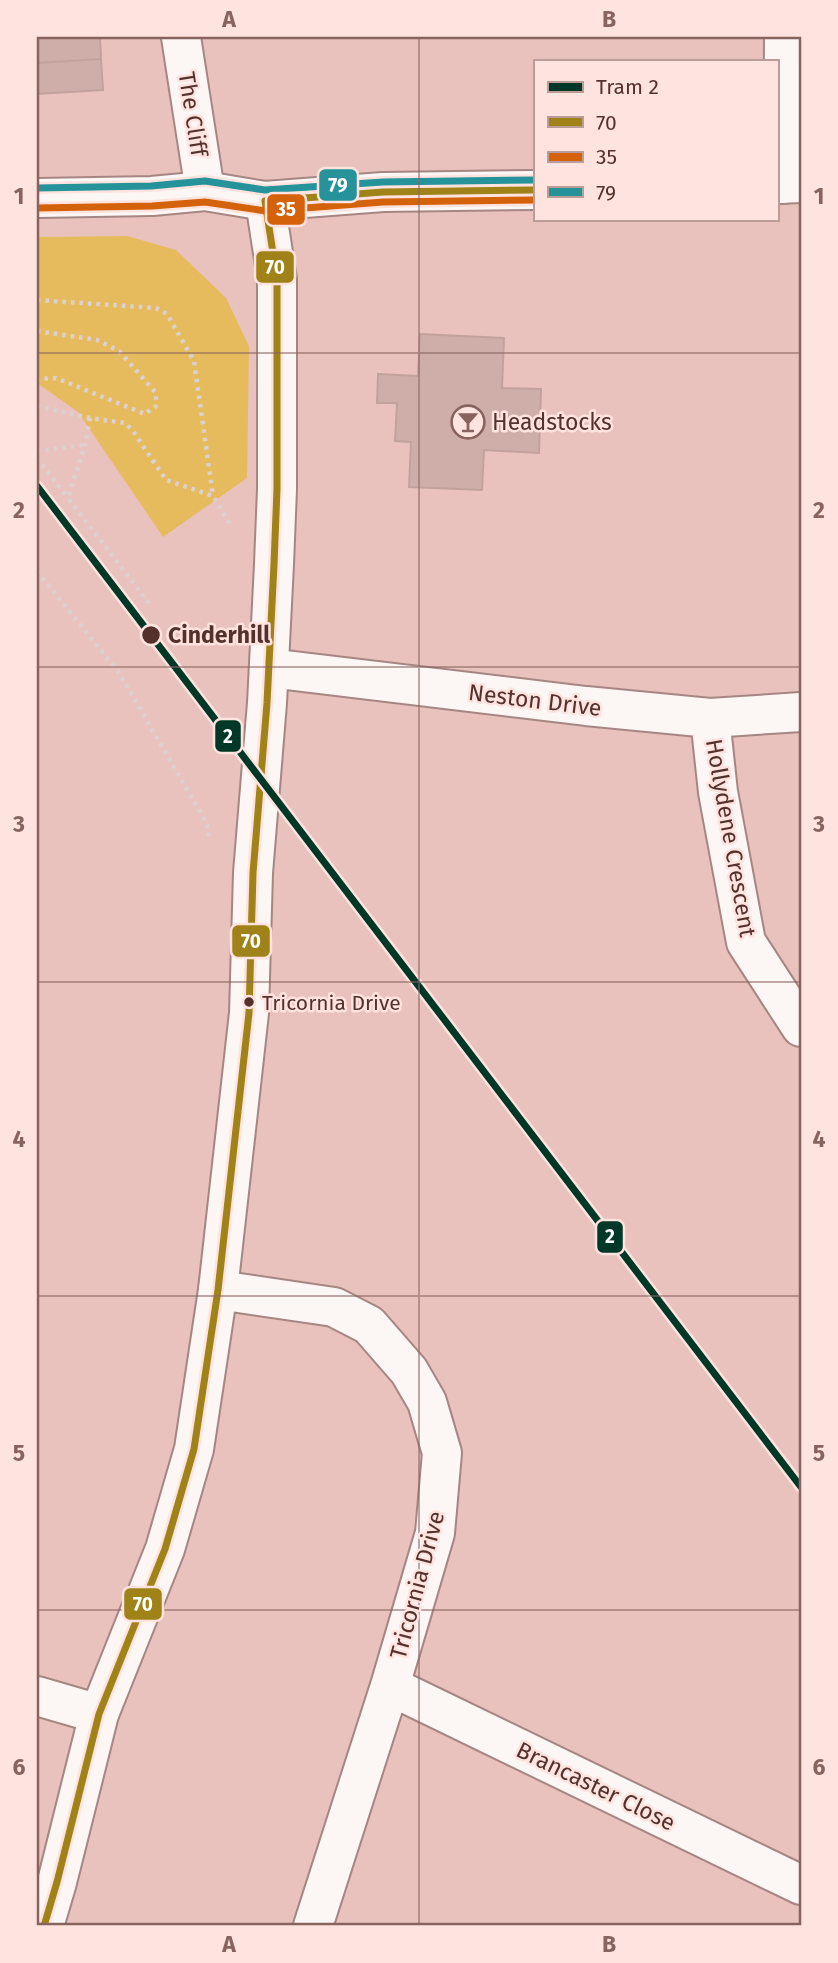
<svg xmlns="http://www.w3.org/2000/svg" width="838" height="1963" viewBox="0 0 838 1963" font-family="'Fira Sans',sans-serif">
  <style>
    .green { fill: #e6bb5e }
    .building { fill: #cfada9; stroke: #c3a29d; stroke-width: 2 }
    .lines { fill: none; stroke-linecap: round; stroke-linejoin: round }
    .minor-casing { stroke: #a68682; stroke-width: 42 }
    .tertiary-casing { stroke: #a68682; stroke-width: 42 }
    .path { stroke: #ddd0cf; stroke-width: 4.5; stroke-dasharray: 3.5 5; stroke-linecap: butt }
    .minor { stroke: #fcf6f5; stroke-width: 38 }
    .tertiary { stroke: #fcf6f5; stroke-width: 38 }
    .bus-1-casing { stroke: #ffe3de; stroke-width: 12 }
    .bus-2-casing { stroke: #ffe3de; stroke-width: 12 }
    .bus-3-casing { stroke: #ffe3de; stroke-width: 12 }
    .bus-1 { stroke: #9f8218; stroke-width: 7 }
    .bus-2 { stroke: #d4620b; stroke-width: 7 }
    .bus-3 { stroke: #26939b; stroke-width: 7 }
    .tram-1-casing { stroke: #ffe3de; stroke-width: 12 }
    .tram-1 { stroke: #003828; stroke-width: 7 }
    .grid { fill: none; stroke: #89645f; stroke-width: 2; stroke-opacity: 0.55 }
    .stop-dot { fill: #55312c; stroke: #ffe3de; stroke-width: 2.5 }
    .labels { text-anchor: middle; stroke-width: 5; stroke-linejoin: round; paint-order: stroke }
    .bus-label { font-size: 21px; fill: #55312c; stroke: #ffe3de; text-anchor: start }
    .street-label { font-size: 23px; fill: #55312c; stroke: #ffe3de }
    .poi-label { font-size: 23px; fill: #55312c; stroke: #ffe3de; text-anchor: start }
    .stop-label { font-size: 23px; font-weight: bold; fill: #55312c; stroke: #ffe3de; text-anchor: start }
    .line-badge { stroke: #ffe3de; stroke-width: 2.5 }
    .badge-label { font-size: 19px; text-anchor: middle; font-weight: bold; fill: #fff }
    .neatline { fill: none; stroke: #89645f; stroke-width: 2.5 }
    .grid-label { font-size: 23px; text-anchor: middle; font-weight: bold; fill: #89645f }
  </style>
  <rect width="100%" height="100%" fill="#e9c2bd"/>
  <path class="green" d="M127 236 176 250 226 298 249 346 247 478 163 537 78 412 37 383V237Z"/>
  <path class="building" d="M37 37H100L101 59 37 63Z
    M101 59 103 90 37 94V63Z
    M420 334 504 338 502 388 541 389 539 453 484 450 482 490 409 487 411 442 395 441 397 403H377L378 374 418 376Z"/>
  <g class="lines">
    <defs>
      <path id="minor" d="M181 37 205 191
        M783 184 784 37
        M269 668 586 706 710 718 801 712
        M710 718 718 792 746 942 801 1027
        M218 1290 334 1307 369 1325 409 1371 427 1402 442 1453 435 1533 390 1686 313 1926
        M390 1686 801 1885
        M37 1696 99 1714"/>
      <path id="tertiary" d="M777 184 801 183
        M37 198 152 196 205 191 265 201 383 192 535 190
        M44 1926 57 1882 99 1714 165 1549 194 1449 218 1290 249 1013 253 873 267 703 274 564 277 489V279L265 201"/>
    </defs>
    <use href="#minor" class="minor-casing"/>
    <use href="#tertiary" class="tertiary-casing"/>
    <path class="path" d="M37 300 156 308 167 314 194 361 213 496
      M37 331 97 340 119 351 156 393V406L145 414 56 378 37 379
      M37 406 90 418 125 423 133 431 166 480 213 496 230 524
      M90 418 85 445 68 498 151 606
      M37 451 84 445
      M37 458 68 498
      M37 571 118 671 206 822 209 836"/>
    <use href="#minor" class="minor"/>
    <use href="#tertiary" class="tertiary"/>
    <defs>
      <path id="bus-1" d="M44 1926 57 1882 99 1714 165 1549 194 1449 218 1290 249 1013 253 873 267 703 274 564 277 489V279L265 201 383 192 535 190"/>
      <path id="bus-2" d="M37 208 152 206 205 202 266 211 383 202 535 200"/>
      <path id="bus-3" d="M37 188 151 186 205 181 265 190 383 182 535 180"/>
    </defs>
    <use href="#bus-1" class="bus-1-casing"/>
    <use href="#bus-2" class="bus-2-casing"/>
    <use href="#bus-3" class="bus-3-casing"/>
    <use href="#bus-1" class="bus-1"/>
    <use href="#bus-2" class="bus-2"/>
    <use href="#bus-3" class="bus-3"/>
    <defs>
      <path id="tram-1" d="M37 486 801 1487"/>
    </defs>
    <use href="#tram-1" class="tram-1-casing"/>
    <use href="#tram-1" class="tram-1"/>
  </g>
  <path class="grid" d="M419 37V1926M37 353H801M37 667H801M37 982H801M37 1296H801M37 1610H801"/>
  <defs>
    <symbol id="bar-ring" viewBox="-11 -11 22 22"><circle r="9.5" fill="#ffe3de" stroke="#89645f" stroke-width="1.5"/><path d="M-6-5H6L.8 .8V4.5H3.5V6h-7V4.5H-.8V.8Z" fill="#89645f"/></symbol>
  </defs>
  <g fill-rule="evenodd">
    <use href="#bar-ring" x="449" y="403" width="38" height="38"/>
  </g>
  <g class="stop-dot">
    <circle cx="151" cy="635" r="10"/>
    <circle cx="249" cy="1002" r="6"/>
  </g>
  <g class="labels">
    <g class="bus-label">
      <text x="262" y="1010">Tricornia Drive</text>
    </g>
    <g class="street-label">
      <text transform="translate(193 114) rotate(81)" y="8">The Cliff</text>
      <text transform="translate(535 700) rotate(7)" y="8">Neston Drive</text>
      <text transform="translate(731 838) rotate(80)" y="8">Hollydene Crescent</text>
      <text transform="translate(417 1585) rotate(-75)" y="8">Tricornia Drive</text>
      <text transform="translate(596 1786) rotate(26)" y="8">Brancaster Close</text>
    </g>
    <g class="poi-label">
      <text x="492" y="430">Headstocks</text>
    </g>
    <g class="stop-label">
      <text x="168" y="643">Cinderhill</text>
    </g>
  </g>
  <g class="line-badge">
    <rect x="318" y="168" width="40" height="34" rx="7" fill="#26939b"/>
    <rect x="266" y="193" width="40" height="33" rx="7" fill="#d4620b"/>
    <rect x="255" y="250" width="40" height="34" rx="7" fill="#9f8218"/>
    <rect x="214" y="719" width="28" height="34" rx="7" fill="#003828"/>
    <rect x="231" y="924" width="40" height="34" rx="7" fill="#9f8218"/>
    <rect x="596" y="1220" width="28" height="34" rx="7" fill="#003828"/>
    <rect x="123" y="1587" width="40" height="34" rx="7" fill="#9f8218"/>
  </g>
  <g class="badge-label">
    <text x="338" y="192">79</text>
    <text x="286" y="216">35</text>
    <text x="275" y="274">70</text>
    <text x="228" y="743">2</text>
    <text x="251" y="948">70</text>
    <text x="610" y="1243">2</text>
    <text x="143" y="1611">70</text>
  </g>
  <rect width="838" height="1963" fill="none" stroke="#ffe3de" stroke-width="77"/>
  <rect x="534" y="60" width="245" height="161" fill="#ffe3de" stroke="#bb9c97" stroke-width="2"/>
  <rect x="548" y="82" width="35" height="10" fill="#003828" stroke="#bb9c97" stroke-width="2"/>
  <text x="596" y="94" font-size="21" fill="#55312c">Tram 2</text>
  <rect x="548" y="117" width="35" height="10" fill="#9f8218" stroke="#bb9c97" stroke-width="2"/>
  <text x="596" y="130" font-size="21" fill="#55312c">70</text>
  <rect x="548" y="152" width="35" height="10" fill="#d4620b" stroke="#bb9c97" stroke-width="2"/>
  <text x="596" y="164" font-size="21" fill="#55312c">35</text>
  <rect x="548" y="187" width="35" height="10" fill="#26939b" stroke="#bb9c97" stroke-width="2"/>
  <text x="596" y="200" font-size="21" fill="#55312c">79</text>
  <rect x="38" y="38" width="762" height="1886" class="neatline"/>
  <g class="grid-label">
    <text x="229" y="27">A</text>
    <text x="609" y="27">B</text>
    <text x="19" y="204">1</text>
    <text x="819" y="204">1</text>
    <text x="19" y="518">2</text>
    <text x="819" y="518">2</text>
    <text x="19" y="832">3</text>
    <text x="819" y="832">3</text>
    <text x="19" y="1147">4</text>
    <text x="819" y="1147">4</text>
    <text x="19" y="1461">5</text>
    <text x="819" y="1461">5</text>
    <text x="19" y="1775">6</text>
    <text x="819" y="1775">6</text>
    <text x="229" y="1952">A</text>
    <text x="609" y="1952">B</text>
  </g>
</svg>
